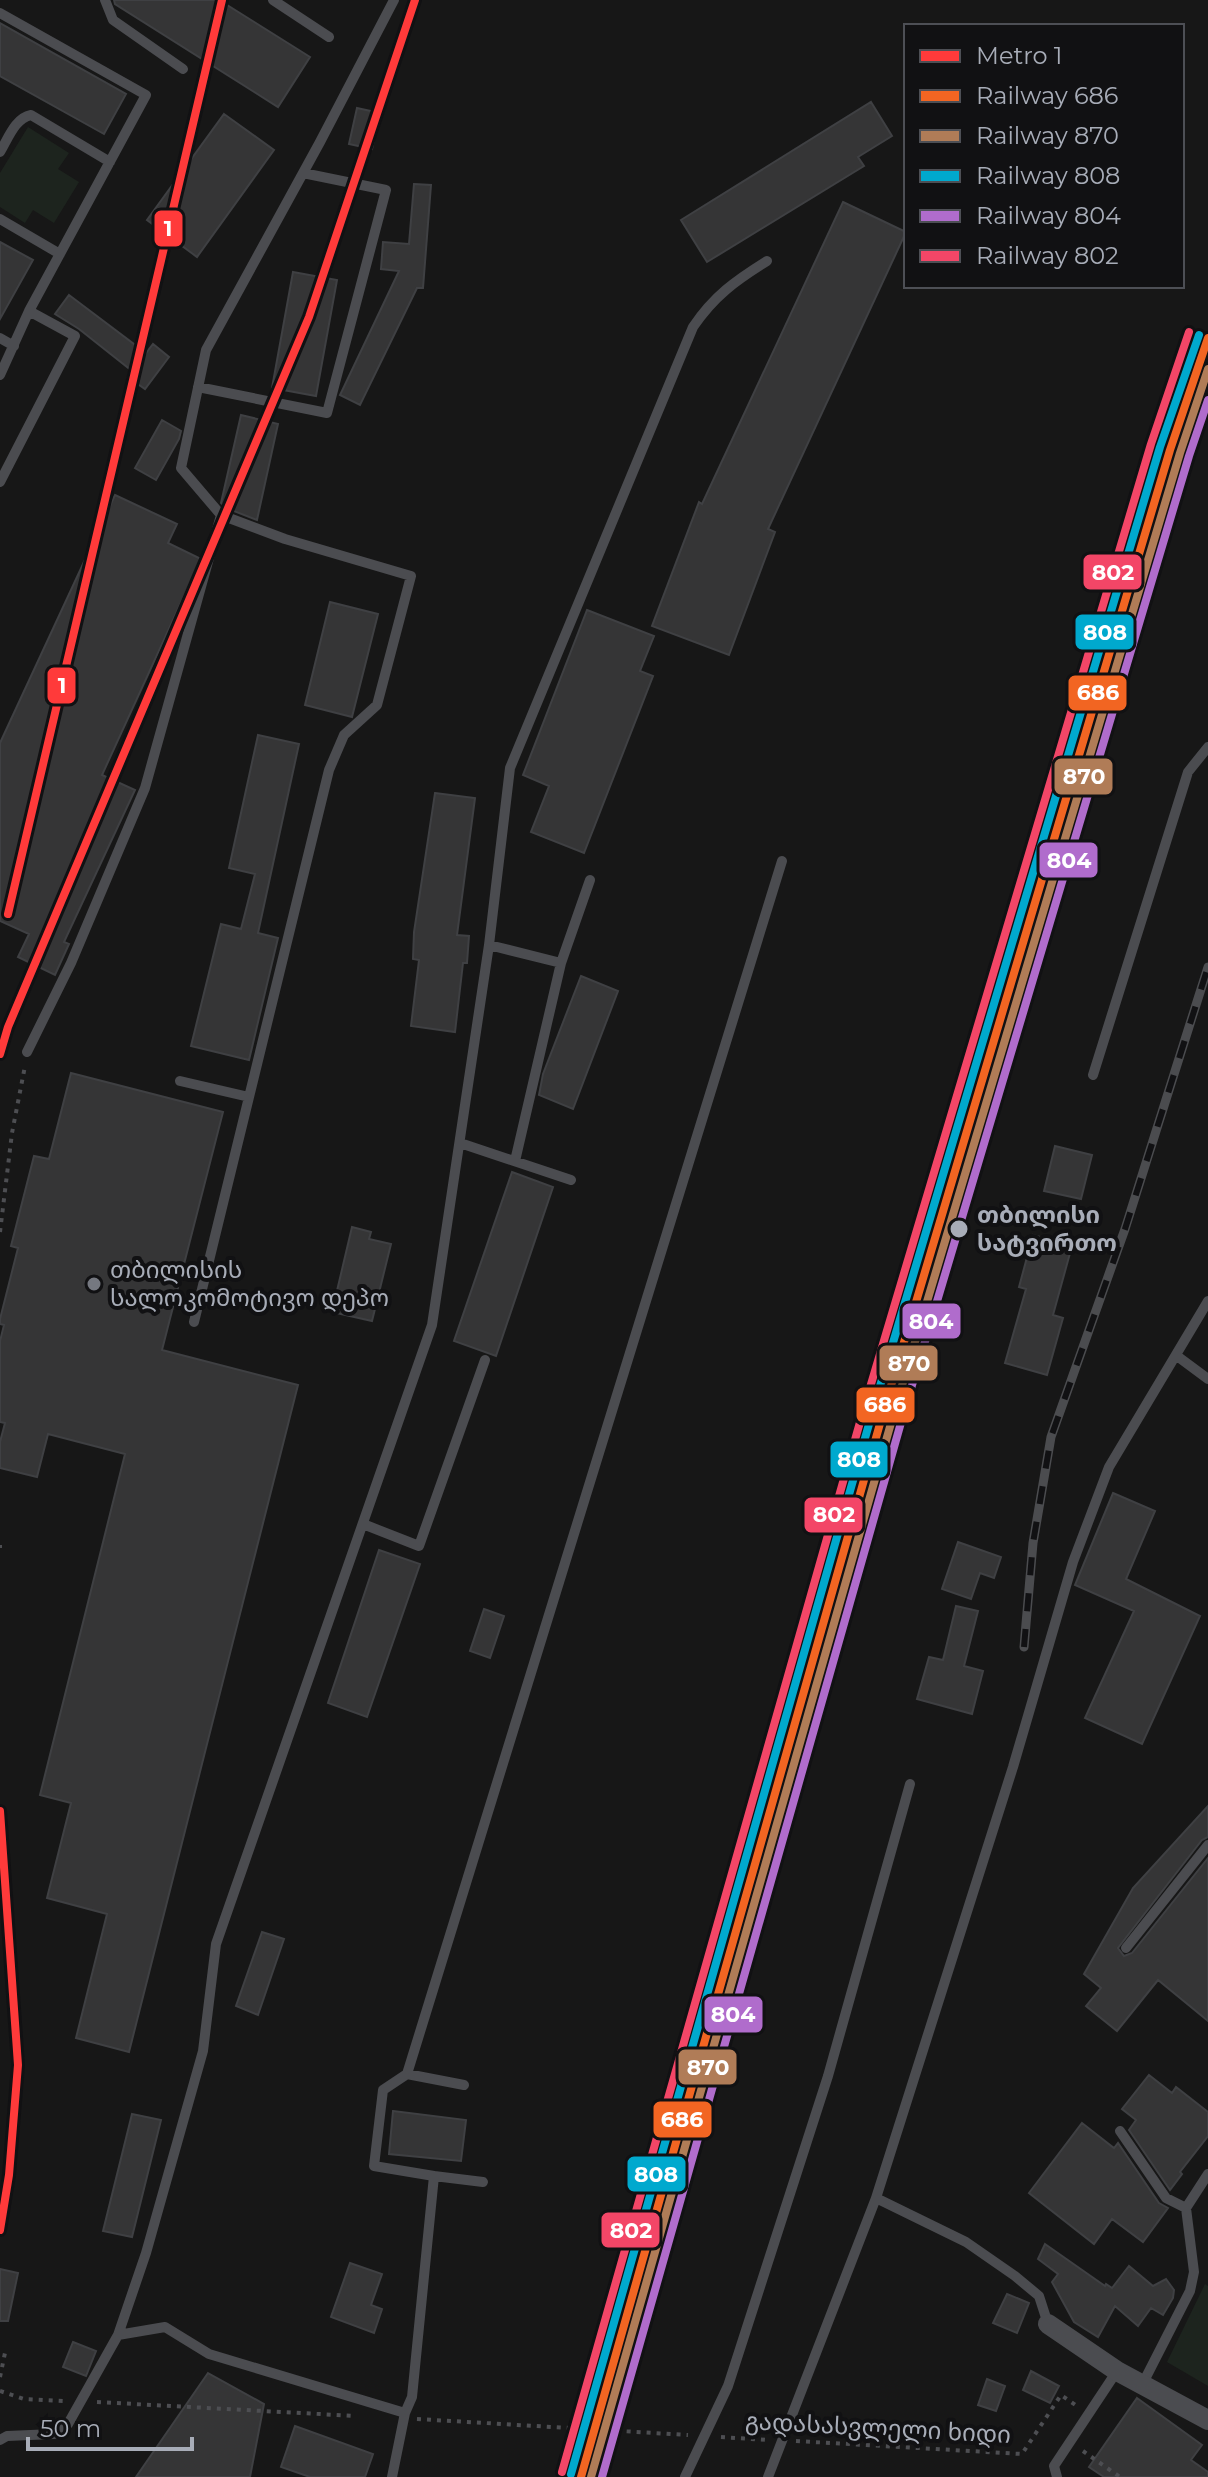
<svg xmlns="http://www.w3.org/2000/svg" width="1208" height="2477" viewBox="0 0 1208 2477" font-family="Montserrat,'Noto Sans Georgian',sans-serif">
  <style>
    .green { fill: #1d241e }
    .building { fill: #353536; stroke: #3f4043; stroke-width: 2 }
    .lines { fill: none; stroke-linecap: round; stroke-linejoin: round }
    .path { stroke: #4d4e52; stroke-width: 4; stroke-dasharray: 4 6; stroke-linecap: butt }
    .lane { stroke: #4b4c50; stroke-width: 10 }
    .street { stroke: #4b4c50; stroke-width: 20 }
    .rail-casing { stroke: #4b4c4f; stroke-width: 9 }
    .rail { stroke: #111113; stroke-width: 6; stroke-dasharray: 18; stroke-linecap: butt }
    .rail-1-casing { stroke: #111113; stroke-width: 14 }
    .rail-2-casing { stroke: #111113; stroke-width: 14 }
    .rail-3-casing { stroke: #111113; stroke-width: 14 }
    .rail-4-casing { stroke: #111113; stroke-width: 14 }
    .rail-5-casing { stroke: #111113; stroke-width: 14 }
    .rail-1 { stroke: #f26522; stroke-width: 8 }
    .rail-2 { stroke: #b07c57; stroke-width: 8 }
    .rail-3 { stroke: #00a9ce; stroke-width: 8 }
    .rail-4 { stroke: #b06ccc; stroke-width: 8 }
    .rail-5 { stroke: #f34667; stroke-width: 8 }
    .metro-1-casing { stroke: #111113; stroke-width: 14 }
    .metro-1 { stroke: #ff3a3a; stroke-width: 8 }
    .stop-dot { fill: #a8adb8; stroke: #111113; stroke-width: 3 }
    .poi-dot { fill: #757880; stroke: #111113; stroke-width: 3 }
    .labels { text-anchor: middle; stroke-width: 8; stroke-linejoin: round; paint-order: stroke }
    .stop-label { font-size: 24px; font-weight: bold; fill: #a8adb8; stroke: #111113; text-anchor: start }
    .poi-label { font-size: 24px; fill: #a8adb8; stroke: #111113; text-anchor: start }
    .street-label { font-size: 24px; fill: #a8adb8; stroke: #111113 }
    .line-badge { stroke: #111113; stroke-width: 3 }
    .badge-label { font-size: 22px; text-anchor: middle; font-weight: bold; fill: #fff }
  </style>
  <rect width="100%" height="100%" fill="#171717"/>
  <path class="green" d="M28 127 69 153 58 169 79 182 54 223 33 210 25 223 0 207V173Z
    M1205 2284 1208 2286V2386L1167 2362Z"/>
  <path class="building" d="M114 0H219L310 57 278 107 115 4Z
    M0 23 126 94 104 134 0 76Z
    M871 102 892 136 858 157 864 166 707 262 681 220Z
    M357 108 380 113 372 149 349 144Z
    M224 114 274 150 197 257 147 220Z
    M414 184 431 185 423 288H417L360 405 340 395 399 271 381 269 383 242 409 244Z
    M843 202 906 232 768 529 775 532 729 655 652 626 699 502 702 504Z
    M0 242 33 260 0 319Z
    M293 272 337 280 316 396 272 388Z
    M69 295 146 353 153 344 169 357 145 389 128 377 132 371 79 329 55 314Z
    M241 415 278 424 257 520 226 508 221 503Z
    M162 420 181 431 179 439 156 480 135 468Z
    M115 495 177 524 168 543 201 559 102 775 135 790 64 942 69 944 55 975 18 957 29 934 0 921V743Z
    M330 602 378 614 352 717 305 705Z
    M587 610 654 636 640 671 653 676 584 853 531 832 549 786 523 775Z
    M258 735 299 744 258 933 278 938 249 1060 191 1046 221 924 241 929 255 874 229 868Z
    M435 793 475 798 457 935 469 936 467 963H463L455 1032 411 1026 419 960 413 959 414 932Z
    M581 976 618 991 573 1109 539 1095 543 1074Z
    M71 1073 223 1112 162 1350 298 1385 129 2052 76 2038 107 1914 47 1898 71 1803 40 1795 125 1454 48 1434 37 1477 0 1468V1442L5 1423 0 1422V1341L4 1325 0 1324V1319L18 1248 11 1246 34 1156 49 1159Z
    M1055 1146 1092 1155 1081 1199 1044 1191Z
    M512 1172 553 1187 496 1356 454 1341Z
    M352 1227 371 1232 369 1239 391 1244 372 1321 332 1312Z
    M1033 1235 1072 1246 1053 1315 1063 1318 1047 1375 1005 1363 1026 1289 1019 1287Z
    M1113 1493 1155 1511 1126 1579 1200 1616 1142 1744 1085 1718 1134 1611 1075 1585Z
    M958 1542 1001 1557 994 1578 980 1573 971 1599 942 1589Z
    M379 1550 420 1564 367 1717 328 1703Z
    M956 1606 978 1611 964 1666 983 1671 972 1714 917 1699 929 1657 943 1660Z
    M484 1609 504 1616 490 1658 470 1651Z
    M1208 1806V1837L1202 1840 1118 1948 1124 1956 1132 1953 1208 1858V2021L1158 1980 1117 2031 1086 2006 1101 1988 1084 1974 1133 1888Z
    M262 1932 284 1939 258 2015 236 2006Z
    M1149 2075 1172 2093 1176 2087 1208 2112V2136L1180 2172 1182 2174 1170 2190 1129 2130 1136 2120 1122 2109Z
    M393 2111 466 2120 461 2161 389 2154Z
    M132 2114 161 2120 132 2237 103 2231Z
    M1082 2123 1114 2148 1118 2143 1159 2203 1168 2208 1143 2242 1112 2219 1094 2244 1029 2193Z
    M1045 2244 1105 2286 1106 2284 1112 2288 1129 2266 1153 2286 1166 2279 1174 2290 1173 2298 1163 2315 1151 2308 1138 2326 1115 2306 1098 2337 1074 2322 1052 2282 1058 2274 1038 2259Z
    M350 2263 382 2274 371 2305 382 2309 374 2333 331 2317Z
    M0 2269 18 2273 8 2321H0Z
    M1007 2294 1029 2303 1017 2333 993 2323Z
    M73 2342 96 2351 86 2376 63 2367Z
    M1031 2371 1059 2386 1050 2403 1023 2390Z
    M208 2373 264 2404 250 2477H136Z
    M987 2379 1005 2386 996 2411 978 2405Z
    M1137 2398 1202 2445 1191 2460 1208 2472V2477H1104L1089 2467Z
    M295 2426 373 2454 365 2477H310L281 2467Z"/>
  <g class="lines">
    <path class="path" d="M0 1232 12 1133 25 1066
      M0 1545V1548
      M0 2377 6 2348
      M0 2391 24 2399 65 2401
      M97 2402 356 2416
      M417 2419 688 2435
      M721 2437 768 2440
      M796 2441 1022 2454 1061 2395 1077 2406
      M1083 2451 1120 2477"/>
    <path class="lane" d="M105 0 113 20 183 69
      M273 0 329 37
      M0 13 146 95 29 311 0 375
      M0 152C8 139 15 118 31 115L110 162
      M0 219 60 254
      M0 338 14 346
      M198 387 327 413 386 190 303 173
      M0 482 75 336 29 311
      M489 945 561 963
      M27 1052 71 963 145 788 221 515 181 468 206 350 320 142 394 0
      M1093 1075 1188 772 1208 747
      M180 1081 249 1097
      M460 1143 571 1180
      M515 1161 561 963 590 880
      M194 1322 329 770 344 735 377 705 411 576 285 539 221 515
      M1177 1356 1208 1379
      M363 1524 419 1546 485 1360
      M1126 1948 1208 1845
      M407 2074 782 861
      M1120 2131 1166 2198 1186 2208
      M434 2176 483 2182
      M876 2198 966 2242 1015 2276 1039 2296 1048 2324
      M118 2335 146 2253 203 2051 216 1944 432 1325 489 945 510 768 693 327C714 296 735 281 767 261
      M1142 2385 1190 2291 1194 2272 1186 2208 1208 2174
      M0 2440 7 2436 54 2434 68 2424 118 2335 165 2327 209 2354 405 2413
      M392 2477 405 2413 412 2397 434 2176 374 2166 383 2090 407 2074 464 2085
      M685 2477 728 2386 828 2076 910 1784
      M768 2477 876 2198 1013 1767 1073 1562 1109 1467 1208 1301
      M1057 2477 1054 2466 1117 2371"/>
    <path class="street" d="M1048 2324 1117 2371 1208 2420"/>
    <defs>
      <path id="rail" d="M1024 1647 1033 1543 1051 1437 1125 1229 1208 967"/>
    </defs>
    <use href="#rail" class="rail-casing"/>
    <use href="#rail" class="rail"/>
    <defs>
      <path id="rail-1" d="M581 2477 885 1406 1170 450 1208 338"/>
      <path id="rail-2" d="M591 2477 895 1409 1180 453 1208 369"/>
      <path id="rail-3" d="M571 2474 875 1403 1160 447 1199 335"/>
      <path id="rail-4" d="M602 2477 904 1412 1189 456 1208 400"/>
      <path id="rail-5" d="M562 2472 866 1401 1151 444 1189 332"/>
    </defs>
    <use href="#rail-1" class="rail-1-casing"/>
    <use href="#rail-2" class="rail-2-casing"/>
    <use href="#rail-3" class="rail-3-casing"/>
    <use href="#rail-4" class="rail-4-casing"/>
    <use href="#rail-5" class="rail-5-casing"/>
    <use href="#rail-1" class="rail-1"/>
    <use href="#rail-2" class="rail-2"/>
    <use href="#rail-3" class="rail-3"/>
    <use href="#rail-4" class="rail-4"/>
    <use href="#rail-5" class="rail-5"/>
    <defs>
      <path id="metro-1" d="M8 914 222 0
        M0 1054 8 1027 309 317 415 0
        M0 1811 18 2065 9 2175 0 2230"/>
    </defs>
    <use href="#metro-1" class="metro-1-casing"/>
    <use href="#metro-1" class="metro-1"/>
  </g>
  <circle class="stop-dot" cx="959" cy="1229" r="10"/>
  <circle class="poi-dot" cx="94" cy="1284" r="8"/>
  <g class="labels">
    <g class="stop-label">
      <text x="977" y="1223">თბილისი<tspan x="977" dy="28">სატვირთო</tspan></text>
    </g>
    <g class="poi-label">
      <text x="110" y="1278">თბილისის<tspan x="110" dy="28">სალოკომოტივო დეპო</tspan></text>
    </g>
    <g class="street-label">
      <text transform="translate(878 2428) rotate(3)" y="8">გადასასვლელი ხიდი</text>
    </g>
  </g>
  <g class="line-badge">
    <rect x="153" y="209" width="31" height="39" rx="8" fill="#ff3a3a"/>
    <rect x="1082" y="553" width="61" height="38" rx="8" fill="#f34667"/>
    <rect x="1074" y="613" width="61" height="38" rx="8" fill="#00a9ce"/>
    <rect x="46" y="666" width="31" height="39" rx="8" fill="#ff3a3a"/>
    <rect x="1067" y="674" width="61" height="38" rx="8" fill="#f26522"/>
    <rect x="1053" y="757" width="61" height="39" rx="8" fill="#b07c57"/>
    <rect x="1038" y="841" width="61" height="38" rx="8" fill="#b06ccc"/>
    <rect x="901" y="1302" width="61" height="38" rx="8" fill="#b06ccc"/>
    <rect x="878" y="1344" width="61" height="38" rx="8" fill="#b07c57"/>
    <rect x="855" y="1386" width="61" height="38" rx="8" fill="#f26522"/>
    <rect x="829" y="1440" width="60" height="39" rx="8" fill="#00a9ce"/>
    <rect x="803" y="1496" width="61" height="38" rx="8" fill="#f34667"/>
    <rect x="703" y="1995" width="61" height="39" rx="8" fill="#b06ccc"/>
    <rect x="677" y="2048" width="61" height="38" rx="8" fill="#b07c57"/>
    <rect x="652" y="2100" width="61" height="39" rx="8" fill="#f26522"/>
    <rect x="626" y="2155" width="61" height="38" rx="8" fill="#00a9ce"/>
    <rect x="600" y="2211" width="61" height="38" rx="8" fill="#f34667"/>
  </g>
  <g class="badge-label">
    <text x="168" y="236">1</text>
    <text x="1113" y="580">802</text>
    <text x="1105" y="640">808</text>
    <text x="62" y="693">1</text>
    <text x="1098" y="700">686</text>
    <text x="1084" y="784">870</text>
    <text x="1069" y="868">804</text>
    <text x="931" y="1329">804</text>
    <text x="909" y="1371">870</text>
    <text x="885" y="1412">686</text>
    <text x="859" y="1467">808</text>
    <text x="834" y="1522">802</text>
    <text x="733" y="2022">804</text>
    <text x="708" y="2075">870</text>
    <text x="682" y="2127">686</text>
    <text x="656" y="2182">808</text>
    <text x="631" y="2238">802</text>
  </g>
  <rect x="904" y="24" width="280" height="264" fill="#111113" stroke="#4d4f55" stroke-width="2"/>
  <rect x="920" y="50" width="40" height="12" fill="#ff3a3a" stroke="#4d4f55" stroke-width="2"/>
  <text x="976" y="64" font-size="24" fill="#a8adb8">Metro 1</text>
  <rect x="920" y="90" width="40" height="12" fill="#f26522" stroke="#4d4f55" stroke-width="2"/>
  <text x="976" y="104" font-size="24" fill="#a8adb8">Railway 686</text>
  <rect x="920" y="130" width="40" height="12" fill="#b07c57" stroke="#4d4f55" stroke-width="2"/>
  <text x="976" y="144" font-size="24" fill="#a8adb8">Railway 870</text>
  <rect x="920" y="170" width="40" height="12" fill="#00a9ce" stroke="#4d4f55" stroke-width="2"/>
  <text x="976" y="184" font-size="24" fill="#a8adb8">Railway 808</text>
  <rect x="920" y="210" width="40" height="12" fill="#b06ccc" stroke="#4d4f55" stroke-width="2"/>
  <text x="976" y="224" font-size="24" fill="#a8adb8">Railway 804</text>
  <rect x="920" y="250" width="40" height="12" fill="#f34667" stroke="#4d4f55" stroke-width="2"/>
  <text x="976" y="264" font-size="24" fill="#a8adb8">Railway 802</text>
  <path d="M28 2437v12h164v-12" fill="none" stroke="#a8adb8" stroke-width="4"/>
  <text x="40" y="2437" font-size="24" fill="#a8adb8" stroke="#111113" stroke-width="6" paint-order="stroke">50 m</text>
</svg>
